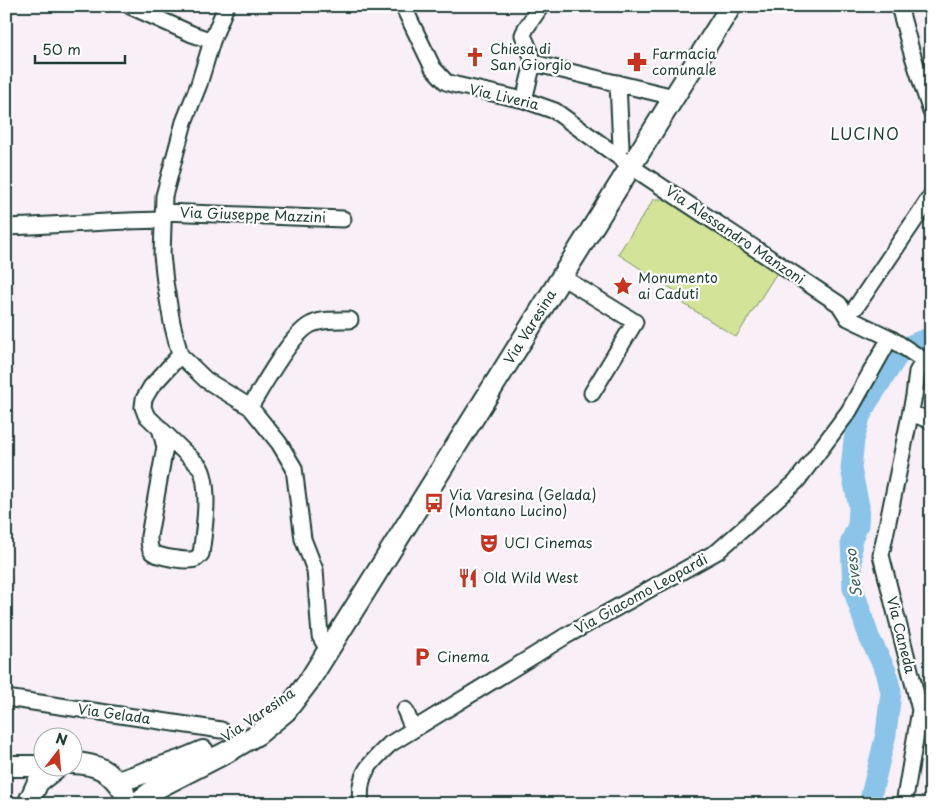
<svg xmlns="http://www.w3.org/2000/svg" width="937" height="810" viewBox="0 0 937 810" font-family="'Playpen Sans',sans-serif">
  <style>
    .green { fill: #d3e498; stroke: #799066 }
    .lines { fill: none; stroke-linecap: round; stroke-linejoin: round }
    .river { stroke: #8ac4e9; stroke-width: 21 }
    .minor-casing { stroke: #1f3d34; stroke-width: 19 }
    .major-casing { stroke: #1f3d34; stroke-width: 24 }
    .minor { stroke: #fff; stroke-width: 15 }
    .major { stroke: #fff; stroke-width: 20 }
    .labels { text-anchor: middle; stroke-width: 4.5; stroke-linejoin: round; paint-order: stroke }
    .poi-label { font-size: 14px; fill: #1f3d34; stroke: #fff; text-anchor: start }
    .street-label { font-size: 14px; fill: #1f3d34; stroke: #fff }
    .water-label { font-size: 15px; font-style: italic; fill: #3a5f61; stroke: #fff }
    .quarter-label { font-size: 16px; letter-spacing: 1px; fill: #1f3d34; stroke: #fff }
  </style>
  <rect width="100%" height="100%" fill="#f8eff7"/>
  <filter id="ink" filterUnits="userSpaceOnUse"><feTurbulence type="fractalNoise" baseFrequency=".02" numOctaves="2"/><feDisplacementMap in="SourceGraphic" scale="10" xChannelSelector="R" yChannelSelector="G"/><feConvolveMatrix kernelMatrix="1 2 1 2 8 2 1 2 1" color-interpolation-filters="sRGB"/></filter>
  <g filter="url(#ink)">
    <path class="green" d="M654 199H668L778 271 736 337 684 304 686 298 618 254Z"/>
    <g class="lines">
      <path class="river" d="M869 804 886 734 891 692 886 671 869 637 853 588 851 541 858 525 859 506 851 469 854 440 860 417 867 403 903 348 931 337"/>
      <defs>
        <path id="minor" d="M130 6 192 34 212 41
          M226 6 212 41 199 84 184 122 164 196 162 255 165 282 172 323 180 355 206 380 250 407 279 443 294 468 303 539 315 570 320 636 324 643 329 648
          M406 6 405 10 433 68 446 82 456 85 524 100 555 111 641 173 839 304 848 318 890 338 931 365
          M899 6 911 50 931 112
          M533 63 674 97
          M618 83 621 147
          M524 100 533 63 531 54 523 35 526 28 541 6
          M163 212 343 219
          M6 227C58 225 110 221 162 220
          M562 277 635 322 592 393
          M856 307 931 196
          M250 407C262 388 292 332 312 324 323 319 338 320 350 320
          M911 413 931 421
          M160 428 165 447 149 536C149 542 149 548 152 552 157 557 189 562 195 559 197 558 200 555 201 554 204 532 211 486 200 467L146 415 143 407 144 399 151 387 180 355
          M6 698 221 730
          M405 710 413 729
          M361 804C357 774 370 763 390 744L564 637 718 551 796 482 849 411 890 338
          M904 804 920 710 881 555 914 396 917 372 924 360"/>
        <path id="major" d="M72 763C98 764 110 770 124 792
          M6 766H42
          M118 782 182 760 203 751
          M28 804 38 782 56 768
          M135 804 155 789 227 752 258 734 286 711 309 681 731 6"/>
      </defs>
      <use href="#minor" class="minor-casing"/>
      <use href="#major" class="major-casing"/>
      <use href="#minor" class="minor"/>
      <use href="#major" class="major"/>
    </g>
  </g>
  <defs>
    <symbol id="church-bare" viewBox="-9 -9 18 18"><path d="M-1.2-6h2.4v3.5h3.3v2.4h-3.3V6h-2.4V-.1h-3.3v-2.4h3.3Z" fill="#c8321e" stroke="#fff" stroke-width="2.5" paint-order="stroke"/></symbol>
    <symbol id="pharmacy-bare" viewBox="-9 -9 18 18"><path d="M-2-6h4v4h4v4h-4v4h-4v-4h-4v-4h4Z" fill="#c8321e" stroke="#fff" stroke-width="2.5" paint-order="stroke"/></symbol>
    <symbol id="sight-bare" viewBox="-9 -9 18 18"><path d="M0-6L1.8-2.2L6-1.7L2.9 1.2L3.7 5.4L0 3.3L-3.7 5.4L-2.9 1.2L-6-1.7L-1.8-2.2Z" fill="#c8321e" stroke="#fff" stroke-width="2.5" paint-order="stroke"/></symbol>
    <symbol id="bus-bare" viewBox="-9 -9 18 18"><path d="M-5-6H5V4H4V6H2V4H-2V6H-4V4H-5ZM-3.5-4V0h7V-4ZM-3.5 1.2v1.5H-2V1.2ZM2 1.2v1.5H3.5V1.2Z" fill="#c8321e" stroke="#fff" stroke-width="2.5" paint-order="stroke"/></symbol>
    <symbol id="theatre-bare" viewBox="-9 -9 18 18"><path d="M-5-5.5Q0-4 5-5.5V0Q5 5 0 6Q-5 5-5 0ZM-3.3-2.5H-1v1.5H-3.3ZM1-2.5H3.3v1.5H1ZM-2.8 1Q0 5.5 2.8 1Z" fill="#c8321e" stroke="#fff" stroke-width="2.5" paint-order="stroke"/></symbol>
    <symbol id="restaurant-bare" viewBox="-9 -9 18 18"><path d="M-5-6h1v4h1v-4h1v4h1v-4h1v5L-1.5 .5V6h-2V.5L-5-1ZM5-6V6H3V1.5H1.5Q1.5-4 5-6Z" fill="#c8321e" stroke="#fff" stroke-width="2.5" paint-order="stroke"/></symbol>
    <symbol id="parking-bare" viewBox="-9 -9 18 18"><path d="M-3.5-5.5H1a3.5 3.5 0 0 1 0 7H-1V5.5H-3.5ZM-1-3.4V-.6H.8a1.4 1.4 0 0 0 0-2.8Z" fill="#c8321e" stroke="#fff" stroke-width="2.5" paint-order="stroke"/></symbol>
  </defs>
  <g fill-rule="evenodd">
    <use href="#church-bare" x="461" y="43" width="28" height="28"/>
    <use href="#pharmacy-bare" x="623" y="48" width="28" height="28"/>
    <use href="#sight-bare" x="609" y="272" width="28" height="28"/>
    <use href="#bus-bare" x="420" y="489" width="28" height="28"/>
    <use href="#theatre-bare" x="475" y="529" width="28" height="28"/>
    <use href="#restaurant-bare" x="454" y="564" width="28" height="28"/>
    <use href="#parking-bare" x="408" y="643" width="28" height="28"/>
  </g>
  <g class="labels">
    <g class="poi-label">
      <text x="490" y="54">Chiesa di<tspan x="490" dy="16">San Giorgio</tspan></text>
      <text x="652" y="59">Farmacia<tspan x="652" dy="16">comunale</tspan></text>
      <text x="638" y="283">Monumento<tspan x="638" dy="16">ai Caduti</tspan></text>
      <text x="449" y="500">Via Varesina (Gelada)<tspan x="449" dy="16">(Montano Lucino)</tspan></text>
      <text x="504" y="548">UCI Cinemas</text>
      <text x="483" y="583">Old Wild West</text>
      <text x="437" y="662">Cinema</text>
    </g>
    <g class="street-label">
      <text transform="translate(504 97) rotate(13)" y="5">Via Liveria</text>
      <text transform="translate(253 215) rotate(2)" y="5">Via Giuseppe Mazzini</text>
      <text transform="translate(735 235) rotate(34)" y="5">Via Alessandro Manzoni</text>
      <text transform="translate(530 327) rotate(-58)" y="5">Via Varesina</text>
      <text transform="translate(641 594) rotate(-29)" y="5">Via Giacomo Leopardi</text>
      <text transform="translate(901 635) rotate(76)" y="5">Via Caneda</text>
      <text transform="translate(114 714) rotate(8)" y="5">Via Gelada</text>
      <text transform="translate(258 715) rotate(-34)" y="5">Via Varesina</text>
    </g>
    <g class="water-label">
      <text transform="translate(854 573) rotate(-97)" y="5">Seveso</text>
    </g>
    <g class="quarter-label">
      <text x="865" y="140">LUCINO</text>
    </g>
  </g>
  <rect width="937" height="810" fill="none" stroke="#fff" stroke-width="25"/>
  <rect x="12" y="12" width="912" height="785" fill="none" stroke="#1f3d34" stroke-width="2" filter="url(#ink)"/>
  <g transform="translate(58 752) rotate(16)"><circle r="24" fill="#ffffff" stroke="#a5b1ae"/>
  <path d="M0-4L9 19L0 12L-9 19Z" fill="#c8321e"/>
  <text y="-8" font-size="14" font-weight="bold" text-anchor="middle" fill="#1f3d34">N</text>
  </g>
  <path d="M35 55v8h90v-8" fill="none" stroke="#1f3d34" stroke-width="2.5"/>
  <text x="42" y="55" font-size="15" fill="#1f3d34" stroke="#ffffff" stroke-width="4" paint-order="stroke">50 m</text>
</svg>
